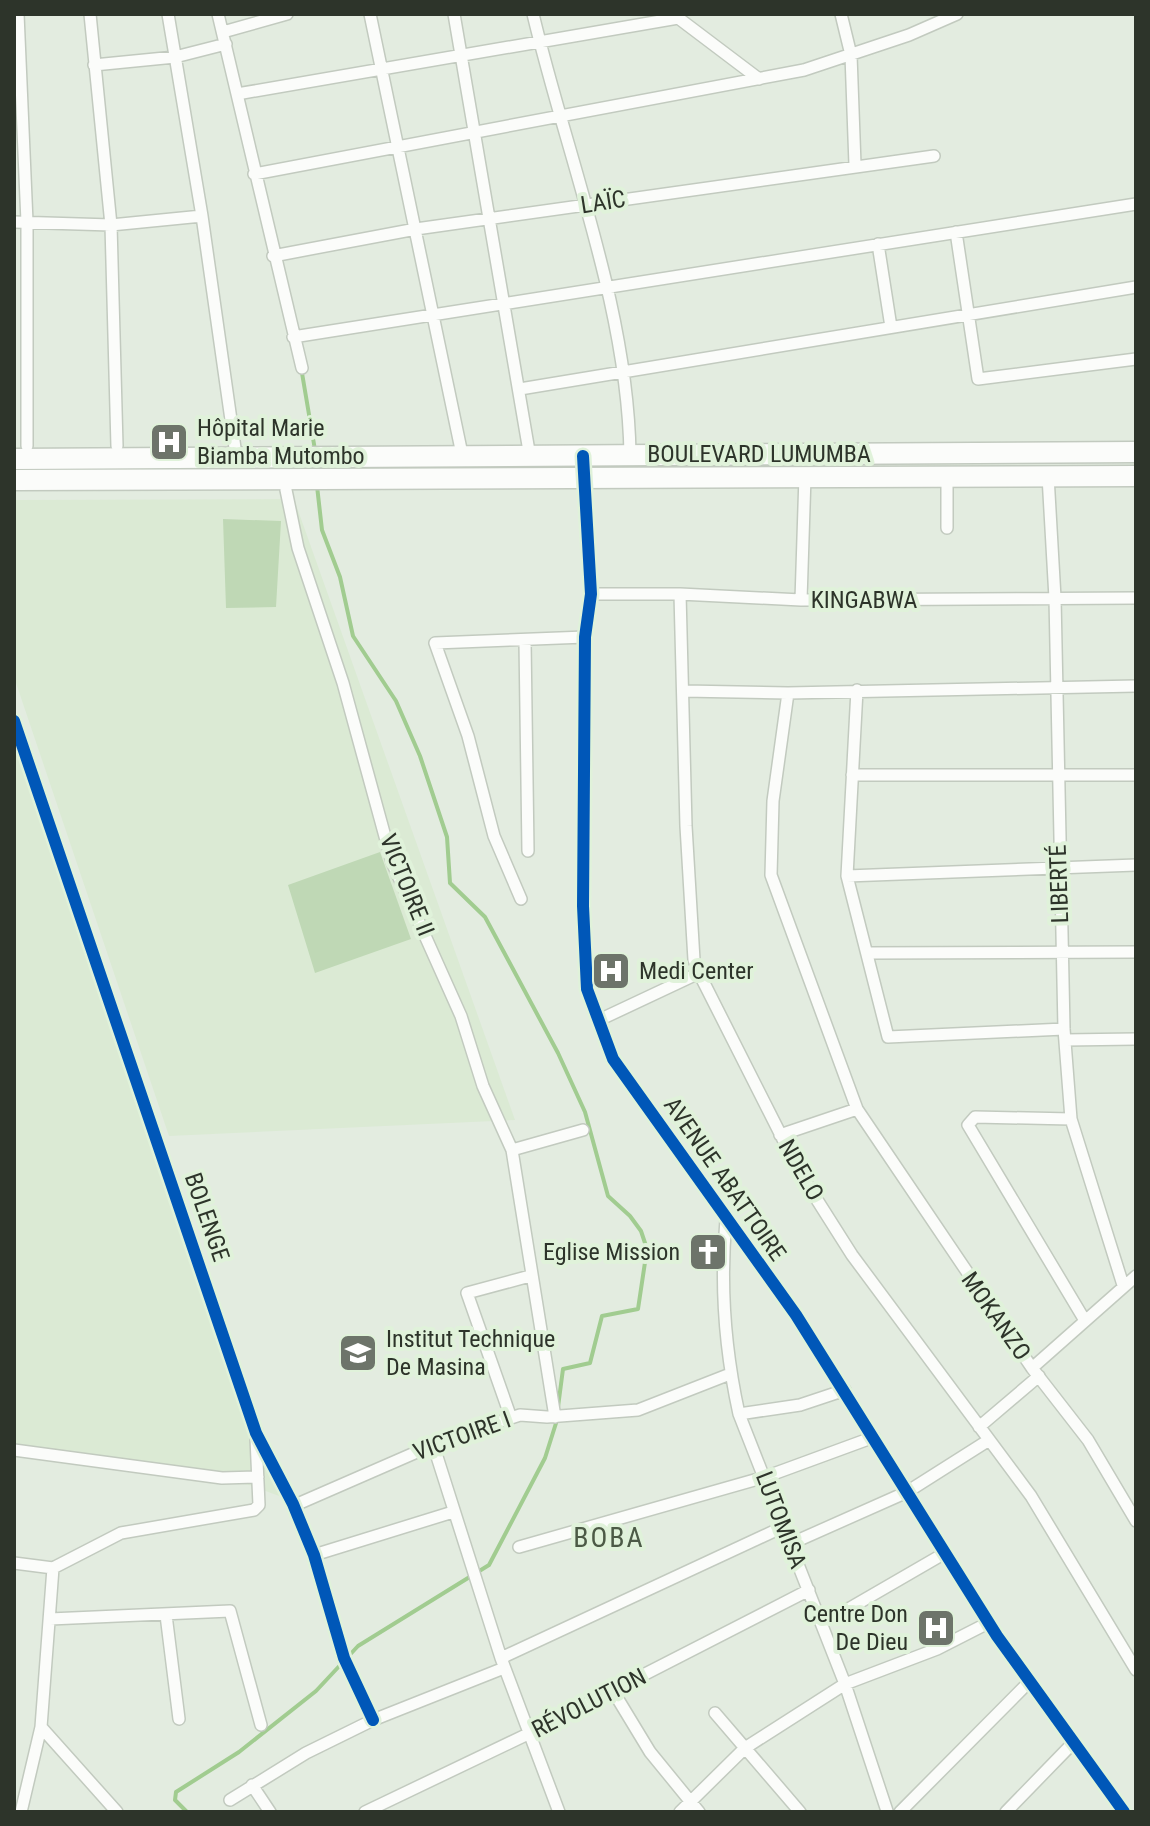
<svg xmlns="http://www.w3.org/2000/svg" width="1150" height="1826" viewBox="0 0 1150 1826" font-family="'Roboto Condensed',sans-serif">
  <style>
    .built { fill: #dbead4 }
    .green { fill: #bfd8b5 }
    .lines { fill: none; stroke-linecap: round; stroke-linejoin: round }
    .stream { stroke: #a1cc90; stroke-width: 4 }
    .street-casing { stroke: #c2cabf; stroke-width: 14 }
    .highway-casing { stroke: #c2cabf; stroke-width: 23 }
    .street { stroke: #fbfcfa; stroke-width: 11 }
    .highway { stroke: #fbfcfa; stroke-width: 20 }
    .cycleway-casing { stroke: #e0f2da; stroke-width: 17 }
    .cycleway { stroke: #0057b8; stroke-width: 12 }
    .labels { text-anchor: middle; stroke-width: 8; stroke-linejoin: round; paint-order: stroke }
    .street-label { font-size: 24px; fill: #2d342a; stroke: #e0f2da }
    .poi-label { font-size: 24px; fill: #2d342a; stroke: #e0f2da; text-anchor: start }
    .quarter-label { font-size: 28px; letter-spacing: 2px; fill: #4c5a46; stroke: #e0f2da }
  </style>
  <rect width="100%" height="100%" fill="#e3ece0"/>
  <path class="built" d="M294 499 515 1120 169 1136 14 677V500Z
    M14 747 126 1060 290 1500 249 1485 14 1448Z"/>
  <path class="green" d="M223 519 281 521 276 607 226 608Z
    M380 852 411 939 315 973 288 885Z"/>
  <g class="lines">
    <path class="stream" d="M302 373 315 450
      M317 486 322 530 340 577 353 636 396 701 420 756 447 837 450 883 485 917 558 1053 585 1112 608 1196 630 1216 641 1231 647 1249 638 1309 602 1316 590 1363 563 1369 558 1407
      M187 1812 175 1800 176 1792 239 1752 316 1691 358 1646 489 1565 545 1458 557 1420"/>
    <defs>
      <path id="street" d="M18 14 27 222V446
        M90 14 111 225 117 446
        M168 14 202 216 235 448
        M218 14 302 368
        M370 14 463 459
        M454 14 530 457
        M533 14C567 157 628 308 630 455
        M673 14 759 79
        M841 14 851 55 855 165
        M223 32 287 14
        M94 65 175 57 226 44
        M237 94 678 18
        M254 174 804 70 909 35 957 14
        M14 222 111 225 202 216
        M956 232 978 379 1136 359
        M878 244 891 327
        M273 256 416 229 934 156
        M293 337 1136 204
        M520 389 1136 287
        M584 473 591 594 585 637 583 906 587 989 613 1059 796 1315 997 1636 1124 1812
        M1048 476 1055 598 1064 1029 1071 1119 1123 1285
        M286 490 298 548 343 683 392 862 461 1016 483 1086 512 1150 555 1417
        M947 528V476
        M591 594H680L801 600 1136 598
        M680 594 686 826 694 960 701 977 800 1173 852 1255 1031 1496 1136 1670
        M801 600 805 476
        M525 641 528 851
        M857 690 847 876 888 1037 1064 1029
        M684 691 788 693 1136 686
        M788 693 773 801 771 875 857 1109 1032 1368 1088 1440 1136 1521
        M14 721 256 1433 293 1504 314 1555 344 1658 373 1720
        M852 775H1136
        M847 876 1136 865
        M521 899 494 836 468 736 435 643 585 637
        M867 953 1136 952
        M599 1020 699 973
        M1065 1040 1136 1039
        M1071 1119 975 1117 968 1125 1084 1319
        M780 1135 857 1109
        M512 1150 583 1130
        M726 1220C720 1284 725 1350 739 1414L845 1684 887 1811
        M1032 1368 1136 1276
        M739 1414 800 1405 845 1390
        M511 1418 467 1293 530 1276
        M979 1427 1039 1376
        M433 1444 501 1658 559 1812
        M14 1450 222 1478 258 1477
        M293 1506 449 1438 520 1415 547 1417 638 1410 730 1374
        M790 1544 907 1492 989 1440
        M519 1547 765 1477 874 1437
        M314 1555 453 1512
        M14 1563 53 1568 121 1533 254 1510 259 1505 256 1438
        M166 1615 179 1719
        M50 1619 230 1611 261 1725
        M821 1621 850 1608 945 1553
        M501 1658 785 1526
        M613 1691 650 1752 699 1812
        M715 1713 800 1812
        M41 1727 117 1812
        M252 1785 270 1812
        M230 1800 306 1753 373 1720 504 1668
        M21 1812 41 1727 53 1568
        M365 1812 530 1733 809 1590
        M680 1812 745 1748 845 1684 937 1649 988 1623
        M900 1812 1029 1682
        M1006 1812 1073 1743"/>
      <path id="highway" d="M14 459 1136 452
        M14 480 1136 476"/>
    </defs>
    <use href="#street" class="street-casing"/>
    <use href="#highway" class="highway-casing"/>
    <use href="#street" class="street"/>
    <use href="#highway" class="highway"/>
    <defs>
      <path id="cycleway" d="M583 456 591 594 585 637 583 906 587 989 613 1059 796 1315 997 1636 1124 1812
        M14 721 256 1433 293 1504 314 1555 344 1658 373 1720"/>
    </defs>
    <use href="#cycleway" class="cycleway-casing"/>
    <use href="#cycleway" class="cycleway"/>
  </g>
  <defs>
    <symbol id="hospital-square" viewBox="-11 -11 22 22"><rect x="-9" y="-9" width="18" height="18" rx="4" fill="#6d746a" stroke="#e0f2da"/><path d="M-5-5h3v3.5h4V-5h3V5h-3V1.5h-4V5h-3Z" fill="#fff"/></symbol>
    <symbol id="church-square" viewBox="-11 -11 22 22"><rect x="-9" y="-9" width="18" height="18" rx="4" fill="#6d746a" stroke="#e0f2da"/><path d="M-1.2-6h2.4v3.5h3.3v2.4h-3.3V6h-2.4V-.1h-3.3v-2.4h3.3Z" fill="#fff"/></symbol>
    <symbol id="university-square" viewBox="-11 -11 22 22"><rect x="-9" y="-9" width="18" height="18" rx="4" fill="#6d746a" stroke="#e0f2da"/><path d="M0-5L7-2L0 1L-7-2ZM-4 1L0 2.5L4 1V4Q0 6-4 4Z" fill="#fff"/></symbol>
  </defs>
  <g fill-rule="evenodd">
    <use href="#hospital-square" x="147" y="420" width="44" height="44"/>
    <use href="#hospital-square" x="589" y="949" width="44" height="44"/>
    <use href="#church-square" x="686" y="1230" width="44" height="44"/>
    <use href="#university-square" x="336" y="1331" width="44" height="44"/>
    <use href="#hospital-square" x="914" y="1606" width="44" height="44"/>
  </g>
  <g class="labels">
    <g class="street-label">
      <text transform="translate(603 202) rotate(-9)" y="8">LAÏC</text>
      <text x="759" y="462">BOULEVARD LUMUMBA</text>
      <text x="864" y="608">KINGABWA</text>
      <text transform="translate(1059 884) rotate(-92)" y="8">LIBERTÉ</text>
      <text transform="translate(407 885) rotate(68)" y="8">VICTOIRE II</text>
      <text transform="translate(801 1170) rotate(60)" y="8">NDELO</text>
      <text transform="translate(725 1179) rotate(55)" y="8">AVENUE ABATTOIRE</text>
      <text transform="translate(207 1217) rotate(71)" y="8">BOLENGE</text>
      <text transform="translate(996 1316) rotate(55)" y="8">MOKANZO</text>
      <text transform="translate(462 1436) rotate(-20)" y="8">VICTOIRE I</text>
      <text transform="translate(781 1520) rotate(69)" y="8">LUTOMISA</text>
      <text transform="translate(589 1703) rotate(-27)" y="8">RÉVOLUTION</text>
    </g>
    <g class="poi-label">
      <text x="197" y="436">Hôpital Marie<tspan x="197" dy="28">Biamba Mutombo</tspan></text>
      <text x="639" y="979">Medi Center</text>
      <text x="680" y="1260" text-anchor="end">Eglise Mission</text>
      <text x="386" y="1347">Institut Technique<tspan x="386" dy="28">De Masina</tspan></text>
      <text x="908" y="1622" text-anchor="end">Centre Don<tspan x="908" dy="28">De Dieu</tspan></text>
    </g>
    <g class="quarter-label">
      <text x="609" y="1547">BOBA</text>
    </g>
  </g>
  <rect width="1150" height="1826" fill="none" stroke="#2d342a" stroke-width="32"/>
</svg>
